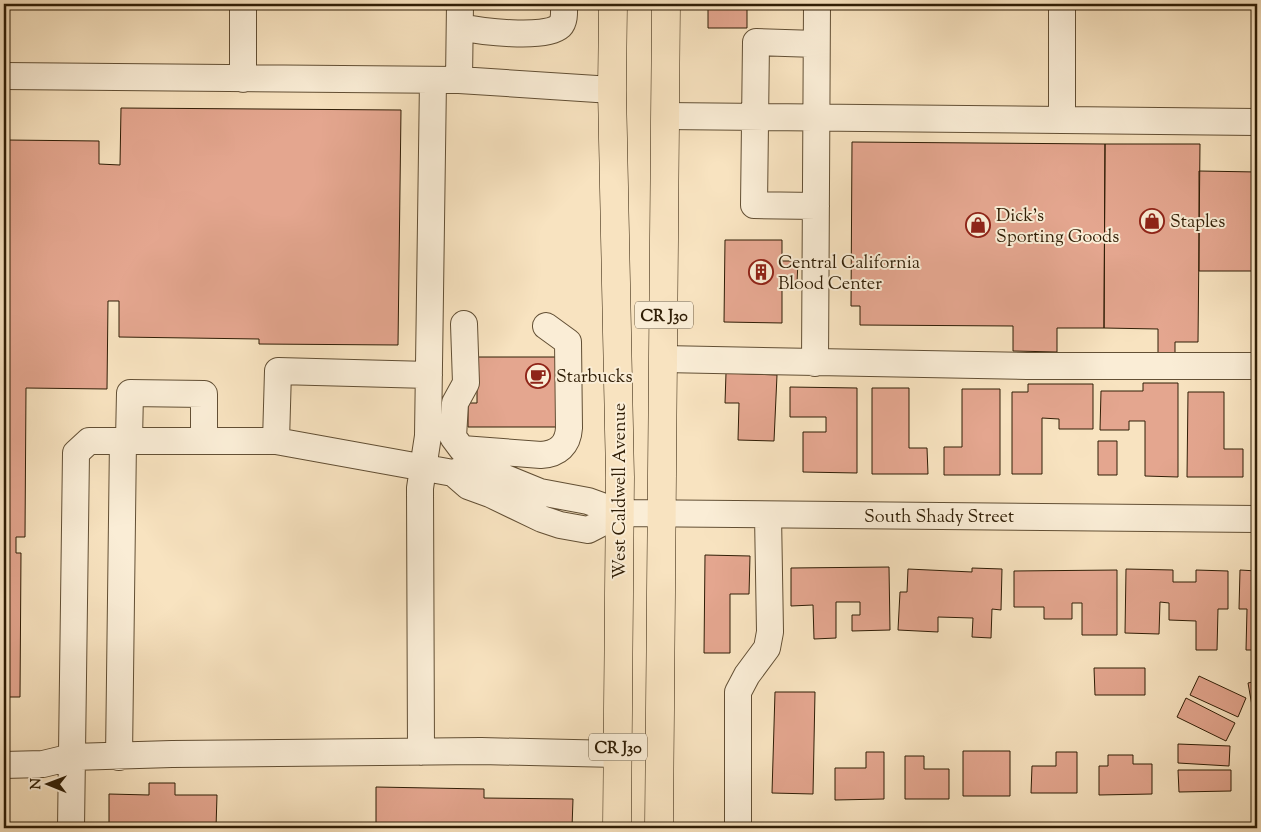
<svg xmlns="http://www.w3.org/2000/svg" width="1261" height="832" viewBox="0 0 1261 832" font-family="'Sorts Mill Goudy',serif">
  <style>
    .building { fill: #e4a68f; stroke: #301e06 }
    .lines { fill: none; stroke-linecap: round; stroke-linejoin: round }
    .minor-casing { stroke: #624f34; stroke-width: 28 }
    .major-casing { stroke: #301e06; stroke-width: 29 }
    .minor { stroke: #faedd6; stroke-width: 26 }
    .major { stroke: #f8e3c0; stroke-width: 28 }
    .labels { text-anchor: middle; stroke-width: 4; stroke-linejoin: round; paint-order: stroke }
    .shield { fill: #faedd6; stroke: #6d5c44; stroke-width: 1 }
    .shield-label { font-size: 16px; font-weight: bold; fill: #301e06 }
    .poi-label { font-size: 18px; fill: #301e06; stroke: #faedd6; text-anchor: start }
    .street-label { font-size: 18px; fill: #301e06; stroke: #faedd6 }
  </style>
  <rect width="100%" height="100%" fill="#f8e3c0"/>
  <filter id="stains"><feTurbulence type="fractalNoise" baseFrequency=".004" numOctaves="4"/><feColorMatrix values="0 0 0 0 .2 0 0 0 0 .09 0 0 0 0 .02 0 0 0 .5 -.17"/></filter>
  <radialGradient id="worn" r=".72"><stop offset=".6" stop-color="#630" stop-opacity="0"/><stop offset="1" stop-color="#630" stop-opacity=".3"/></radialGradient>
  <path class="building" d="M708 4H778H747V28H708Z
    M4 104H8L7 140 99 141V164L120 165 121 108 401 110 398 345 259 344V339L119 337V301H108L107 389 26 388 25 537H16V553H21L20 697H4Z
    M852 142 1105 144 1104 328H1057V352L1013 351V326L860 325V306H851Z
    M1105 144H1200L1198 342H1175V354H1158V329L1104 328Z
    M1199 171 1257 172V271H1199Z
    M725 240H782V261H798L797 283H782V323L724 322Z
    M477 357H559V427H468V403H477Z
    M726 373 777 375 774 441 738 440 739 403H725Z
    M1143 383H1178V477L1145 476V421H1129V430H1100L1101 391H1143Z
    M1028 384H1093V429H1059V419L1042 418V474H1012V392H1028Z
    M790 387 857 388V473L803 472V432H826V417H790Z
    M872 388H909V448H927L928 474H872Z
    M962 389H1000V475H944V447H962Z
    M1188 392H1224V449H1243V477H1187Z
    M1098 441H1117V475H1098Z
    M705 555 750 556 749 594H730V653H704Z
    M889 567 890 630 852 631V615H860V602H836V638L814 639 813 605 791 606V568Z
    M972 568 1002 569 1001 610 992 609 991 638 972 637 973 618 938 617V632L898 630 900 592H907L908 569 972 572Z
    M1126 569 1173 570V582H1196V570L1228 571V609H1218L1217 650H1196V621L1169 620V603L1160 602 1159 634 1125 633Z
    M1117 570V635H1082V603H1072V619H1044V607H1014V571Z
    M1240 570 1257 571V650H1246L1247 609H1239Z
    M1094 668H1145V695H1095Z
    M1199 676 1246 698 1238 717 1190 695Z
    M1257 681V734L1248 683Z
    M775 692H815L813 794 772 793Z
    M1186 698 1235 723 1226 741 1177 717Z
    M1178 744 1230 746 1229 766 1178 763Z
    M963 751H1010V796H963Z
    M866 752H884V799L835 800V768H866Z
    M1056 752H1077V793H1031L1032 766H1056Z
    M1108 755H1133V764H1152V794L1099 795V766H1108Z
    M905 756H924V769H949V799H905Z
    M1178 770H1231V791L1179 792Z
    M149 783H175V795H217L216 828H109V794L149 795Z
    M376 787 484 789V798L573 799 572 828H376Z"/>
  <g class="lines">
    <defs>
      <path id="minor" d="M460 27C479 31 545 40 560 26 565 21 564 11 564 4
        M4 76 459 80 612 90
        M243 79V4
        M459 80 460 4
        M665 116 1062 120V4
        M1062 120 1257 122
        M816 206 754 205 756 42 816 44
        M464 324 466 383 455 403 453 437 462 449 541 455C558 454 568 445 569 428L568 342 546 326
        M663 359 1027 366H1257
        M815 363 817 4
        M129 440 130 393 204 394V441
        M276 441 278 371 429 375
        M453 473 470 467 486 470 540 492 588 501 621 513 1257 519
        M421 752 420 488 428 436 433 80
        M119 757 123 440
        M4 765 43 764 72 757 172 754 481 751 617 754
        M71 828 76 453 89 441H276L453 473 468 486 490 494 542 519 560 525 588 530 621 513
        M738 828V692L747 675 767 648 770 632 768 515"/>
      <path id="major" d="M613 4 612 90 620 477 617 828
        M659 828 666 4"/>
    </defs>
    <use href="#minor" class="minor-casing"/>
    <use href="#major" class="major-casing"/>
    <use href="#minor" class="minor"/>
    <use href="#major" class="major"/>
  </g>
  <defs>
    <symbol id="shop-ring" viewBox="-11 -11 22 22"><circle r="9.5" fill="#faedd6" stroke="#8f2418" stroke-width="1.5"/><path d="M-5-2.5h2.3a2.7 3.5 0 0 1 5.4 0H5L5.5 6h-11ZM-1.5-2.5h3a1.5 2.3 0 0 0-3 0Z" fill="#8f2418"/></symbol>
    <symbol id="building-ring" viewBox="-11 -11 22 22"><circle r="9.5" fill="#faedd6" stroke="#8f2418" stroke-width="1.5"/><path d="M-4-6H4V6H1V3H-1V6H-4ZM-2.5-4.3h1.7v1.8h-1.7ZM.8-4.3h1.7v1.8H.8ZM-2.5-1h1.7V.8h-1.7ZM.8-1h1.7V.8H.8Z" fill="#8f2418"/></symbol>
    <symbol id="cafe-ring" viewBox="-11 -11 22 22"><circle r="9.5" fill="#faedd6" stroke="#8f2418" stroke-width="1.5"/><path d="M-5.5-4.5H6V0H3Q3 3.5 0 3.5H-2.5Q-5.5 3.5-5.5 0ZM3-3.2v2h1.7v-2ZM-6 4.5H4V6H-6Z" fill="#8f2418"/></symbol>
  </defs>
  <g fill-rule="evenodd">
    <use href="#shop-ring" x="1138" y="207" width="28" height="28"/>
    <use href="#shop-ring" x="964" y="211" width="28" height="28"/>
    <use href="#building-ring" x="747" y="258" width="28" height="28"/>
    <use href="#cafe-ring" x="524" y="362" width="28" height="28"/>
  </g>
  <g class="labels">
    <g class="shield">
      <rect x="635" y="301.5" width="58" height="27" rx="4"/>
      <rect x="589" y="733.5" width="58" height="27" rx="4"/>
    </g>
    <g class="shield-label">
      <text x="664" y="321">CR J30</text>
      <text x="618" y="753">CR J30</text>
    </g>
    <g class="poi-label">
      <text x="996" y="221">Dick's<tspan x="996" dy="21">Sporting Goods</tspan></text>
      <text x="1170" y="227">Staples</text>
      <text x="778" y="268">Central California<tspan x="778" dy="21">Blood Center</tspan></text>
      <text x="556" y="382">Starbucks</text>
    </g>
    <g class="street-label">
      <text transform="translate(619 491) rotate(-90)" y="6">West Caldwell Avenue</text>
      <text x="939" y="522">South Shady Street</text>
    </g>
  </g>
  <rect width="1261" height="832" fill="none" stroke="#f8e3c0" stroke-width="20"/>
  <rect x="5" y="5" width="1251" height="822" fill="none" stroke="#301e06" stroke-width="2.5"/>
  <rect x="10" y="10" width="1241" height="812" fill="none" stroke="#301e06"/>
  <g transform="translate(48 784) rotate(271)" stroke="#faedd6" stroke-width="4" paint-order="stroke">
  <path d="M0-4L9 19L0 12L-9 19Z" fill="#301e06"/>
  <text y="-8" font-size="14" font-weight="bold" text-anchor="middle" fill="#301e06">N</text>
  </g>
  <rect width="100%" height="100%" filter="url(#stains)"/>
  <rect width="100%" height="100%" fill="url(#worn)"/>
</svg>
